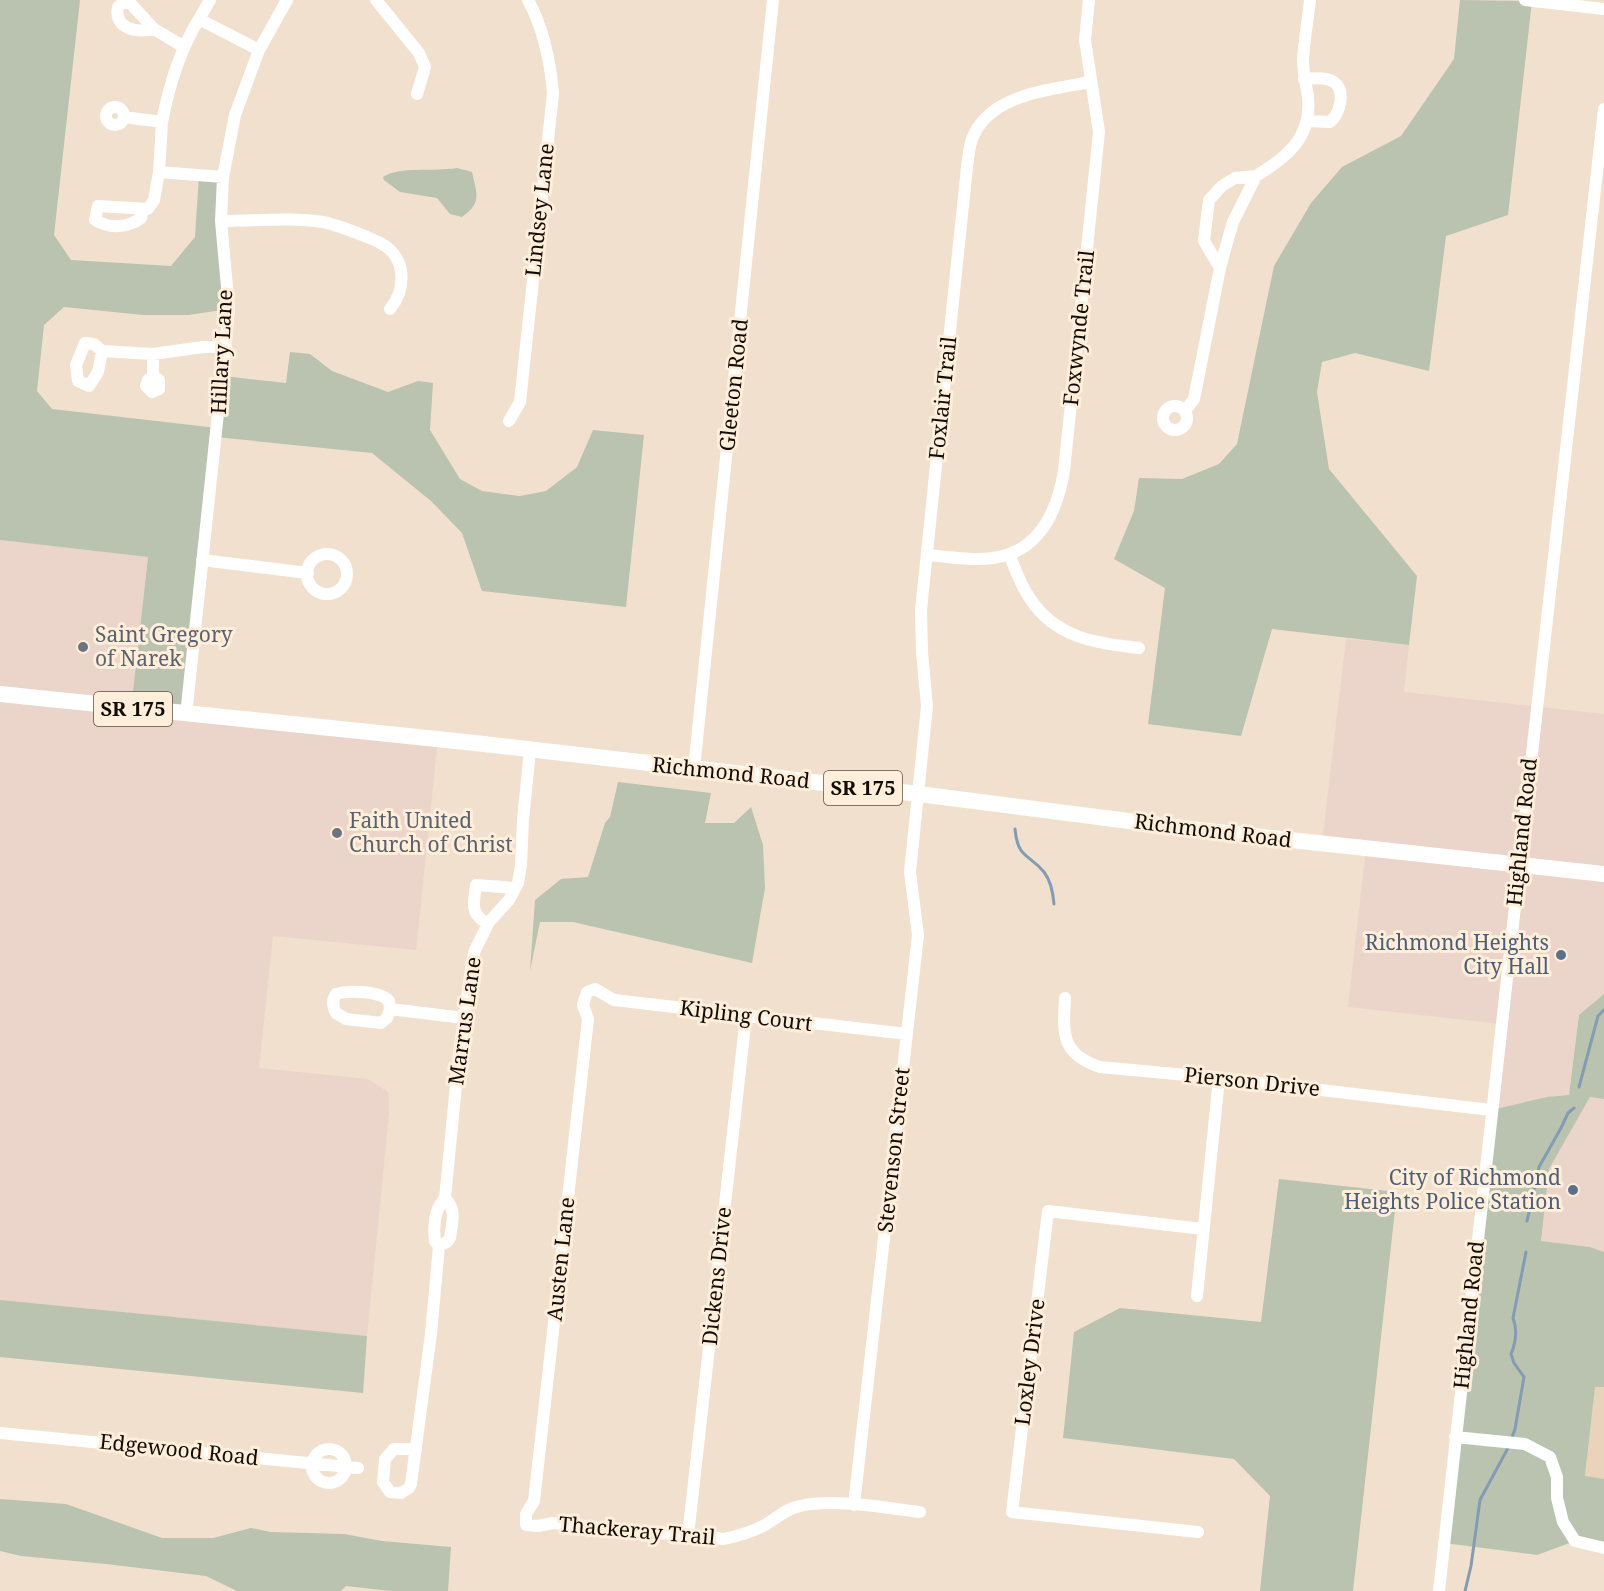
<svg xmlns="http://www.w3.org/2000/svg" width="1604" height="1591" viewBox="0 0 1604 1591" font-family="'Noto Serif',serif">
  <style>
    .commercial { fill: #ebd4c9 }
    .built { fill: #e9d3ba }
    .green { fill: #b9c3b0 }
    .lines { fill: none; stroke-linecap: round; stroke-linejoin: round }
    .stream { stroke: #839cb3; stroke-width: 3 }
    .minor { stroke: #fff; stroke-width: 12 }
    .major { stroke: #fff; stroke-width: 16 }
    .worship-dot { fill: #6b7280; stroke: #ffeeda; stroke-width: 2 }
    .service-dot { fill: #5c6f8a; stroke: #ffeeda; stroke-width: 2 }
    .labels { text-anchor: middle; stroke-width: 6; stroke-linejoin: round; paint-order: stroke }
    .shield { fill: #ffeeda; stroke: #595046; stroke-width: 1.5 }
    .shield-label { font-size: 20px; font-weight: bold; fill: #120c06 }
    .street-label { font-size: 21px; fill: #120c06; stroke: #ffeeda }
    .worship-label { font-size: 21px; fill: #5b616d; stroke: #ffeeda; text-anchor: start }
    .service-label { font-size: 21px; fill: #4e5e75; stroke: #ffeeda; text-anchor: end }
  </style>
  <rect width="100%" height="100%" fill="#f1e0cd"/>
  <path class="commercial" d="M0 540 148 557 131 708 438 739 416 950 273 936 259 1068 368 1079 388 1092 389 1114 367 1336 0 1300Z
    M1346 639 1409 645 1404 692 1604 714V994L1579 1016 1569 1096 1547 1097 1491 1110 1501 1024 1348 1007 1366 848 1322 843Z
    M1590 1097 1604 1099V1252L1590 1247 1541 1241 1549 1169Z"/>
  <path class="built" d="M1595 1386 1604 1387V1479L1585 1477Z"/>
  <path class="green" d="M0 0H80L54 235 71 260 171 266 195 237 199 175 223 177 229 309 188 315H143L64 307 44 325 37 391 52 409 217 428 223 376 286 383 290 352 310 354 332 371 388 392 418 381 433 383 430 430 460 479 482 491 520 496 546 491 577 467 593 430 644 435 626 607 482 591 462 533 431 501 372 453 216 437 186 715 131 709 148 557 0 540Z
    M1460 0 1532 1 1508 215 1446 236 1429 371 1355 353 1322 362 1317 392 1329 469 1417 576 1409 645 1272 629 1241 736 1148 724 1165 588 1114 559 1134 511 1139 478 1182 479 1219 464 1237 444 1274 266 1311 203 1342 167 1401 136 1454 59Z
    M457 168 472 172C477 194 482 203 462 217L450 214 437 198 400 192 384 180 383 177C399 166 436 172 457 168Z
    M618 782 711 793 705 823H734L751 807 763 845 765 888 752 963 573 922H540L530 971 535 900 561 879 588 877 605 823 610 817Z
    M1604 994V1099L1590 1097 1549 1169 1541 1241 1590 1247 1604 1252V1387H1595L1585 1476 1604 1479V1548L1575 1541 1537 1555 1444 1543 1491 1110 1547 1097 1569 1095 1579 1015Z
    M1279 1179 1397 1192 1353 1591H1260L1270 1496 1234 1459 1063 1438 1074 1332 1120 1308 1261 1322Z
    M0 1300 367 1336 363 1393 0 1357Z
    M0 1499 66 1504 162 1538H213L251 1528 271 1532 344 1534 382 1541 451 1547 448 1591H391L346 1586 341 1591H237L206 1576 106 1564 21 1556 0 1551Z"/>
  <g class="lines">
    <path class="stream" d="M1015 829C1018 859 1028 853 1044 872 1051 881 1053 892 1054 904
      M1579 1087 1598 1016 1604 1010
      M1527 1221 1539 1167 1561 1128 1568 1113 1574 1108
      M1511 1440 1515 1429 1524 1377 1514 1363 1511 1354C1516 1342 1518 1331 1513 1318L1526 1252
      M1465 1591 1471 1566 1480 1500 1509 1446"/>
    <path class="minor" d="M210 0 199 19 259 50
      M376 0 419 53 425 67 417 94
      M1525 0 1604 9
      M154 29C137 33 113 29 118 7L124 2 131 4 154 29 184 47
      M1304 79C1313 78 1327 77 1334 82 1346 91 1340 114 1330 122L1307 121
      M106 116a9 9 0 1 1 18 0a9 9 0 1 1-18 0Z
      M124 117 162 122 159 172 223 177
      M162 122C169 86 179 51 199 19
      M1256 176C1287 157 1312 138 1308 97 1306 84 1303 73 1303 60 1304 40 1308 20 1310 0
      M143 209 141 218C128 228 109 229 95 220L98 206C114 207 131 208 148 209L154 200 159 172
      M221 221C254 221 290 217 323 222 338 225 352 231 367 237 383 243 398 251 401 271 403 285 399 298 390 309
      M102 351 98 372 89 386 78 381 76 365 85 343 94 344 102 351 153 354 203 347H226
      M153 354V376L148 380 146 386 152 392 159 389V380L153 376
      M1163 418a12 12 0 1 1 24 0a12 12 0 1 1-24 0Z
      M1185 411 1194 399 1220 268 1228 239 1233 222 1256 176 1235 178 1222 186 1209 200 1204 241 1220 268
      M509 421 520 402 553 93C550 60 544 29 528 0
      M1009 554C1015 568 1020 584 1029 597 1055 638 1095 643 1139 648
      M307 574a20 20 0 1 1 40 0a20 20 0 1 1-40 0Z
      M927 555C949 557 971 561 993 558 1039 552 1057 512 1064 471L1099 132 1085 40 1089 0
      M202 560 308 573
      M186 715 229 309 221 221 223 177 235 115 259 50 287 0
      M694 769 773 0
      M488 924C469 913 474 904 476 885L515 888
      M1065 998C1063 1034 1061 1054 1100 1067L1219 1078 1491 1110
      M390 1009 387 1018 381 1023 346 1019 336 1013C332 1006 332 1000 336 994 348 990 381 991 389 1001L390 1009 464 1018
      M907 1034 614 1000 595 989 587 992 583 1005 588 1019 534 1501 526 1514V1525L538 1526 553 1523 724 1539C738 1536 751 1532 763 1526 776 1519 785 1509 800 1506 833 1498 886 1508 920 1512
      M445 1198C457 1210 452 1223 450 1238L447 1242 439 1246 435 1241C433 1225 434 1210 445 1198L459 1054 472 962 475 950 489 922 509 900 518 883 521 865 523 820 530 750
      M1197 1296 1219 1078
      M0 1433 358 1468
      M1455 1437 1525 1444 1550 1457 1557 1477V1498L1563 1522 1575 1541 1604 1548
      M312 1466a17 17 0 1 1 34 0a17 17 0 1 1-34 0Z
      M416 1449H394L385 1459 383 1482 390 1492 401 1493 409 1488 411 1484 431 1334 439 1246
      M854 1505 918 935 910 872 927 706 922 653 921 610 967 167C968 158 969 148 972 139 989 94 1050 90 1090 82
      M1198 1532 1012 1512 1048 1211 1203 1229
      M688 1536 746 1016
      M1439 1591C1491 1097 1551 603 1604 109"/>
    <path class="major" d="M0 694 466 742 919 794 1199 830 1604 874"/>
  </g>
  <g class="worship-dot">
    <circle cx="83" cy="647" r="6"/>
    <circle cx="337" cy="833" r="6"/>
  </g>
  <g class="service-dot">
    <circle cx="1561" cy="955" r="6"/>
    <circle cx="1573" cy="1190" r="6"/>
  </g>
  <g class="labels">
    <g class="shield">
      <rect x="94" y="692" width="78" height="34" rx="4.5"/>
      <rect x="824" y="771" width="78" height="34" rx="4.5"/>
    </g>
    <g class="shield-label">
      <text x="133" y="716">SR 175</text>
      <text x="863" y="795">SR 175</text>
    </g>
    <g class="street-label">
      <text transform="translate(540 210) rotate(-84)" y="7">Lindsey Lane</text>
      <text transform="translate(1079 328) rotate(-84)" y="7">Foxwynde Trail</text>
      <text transform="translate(222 352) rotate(-87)" y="7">Hillary Lane</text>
      <text transform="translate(734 385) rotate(-84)" y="7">Gleeton Road</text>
      <text transform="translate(943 398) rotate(-84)" y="7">Foxlair Trail</text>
      <text transform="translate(731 773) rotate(6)" y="7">Richmond Road</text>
      <text transform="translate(1213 831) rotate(7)" y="7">Richmond Road</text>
      <text transform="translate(1522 832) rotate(-84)" y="7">Highland Road</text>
      <text transform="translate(746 1016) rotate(7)" y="7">Kipling Court</text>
      <text transform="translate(465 1021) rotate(-82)" y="7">Marrus Lane</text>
      <text transform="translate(1252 1082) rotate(6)" y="7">Pierson Drive</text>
      <text transform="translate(894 1150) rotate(-84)" y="7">Stevenson Street</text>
      <text transform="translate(561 1259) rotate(-84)" y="7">Austen Lane</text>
      <text transform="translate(717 1276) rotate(-84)" y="7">Dickens Drive</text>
      <text transform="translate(1469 1315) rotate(-84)" y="7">Highland Road</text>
      <text transform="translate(1030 1362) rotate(-83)" y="7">Loxley Drive</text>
      <text transform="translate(179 1450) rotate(6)" y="7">Edgewood Road</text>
      <text transform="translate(637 1531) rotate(5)" y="7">Thackeray Trail</text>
    </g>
    <g class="worship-label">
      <text x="95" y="642">Saint Gregory<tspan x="95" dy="24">of Narek</tspan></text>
      <text x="349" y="828">Faith United<tspan x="349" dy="24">Church of Christ</tspan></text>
    </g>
    <g class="service-label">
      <text x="1549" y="950">Richmond Heights<tspan x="1549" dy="24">City Hall</tspan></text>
      <text x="1561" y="1185">City of Richmond<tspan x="1561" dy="24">Heights Police Station</tspan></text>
    </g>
  </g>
</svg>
